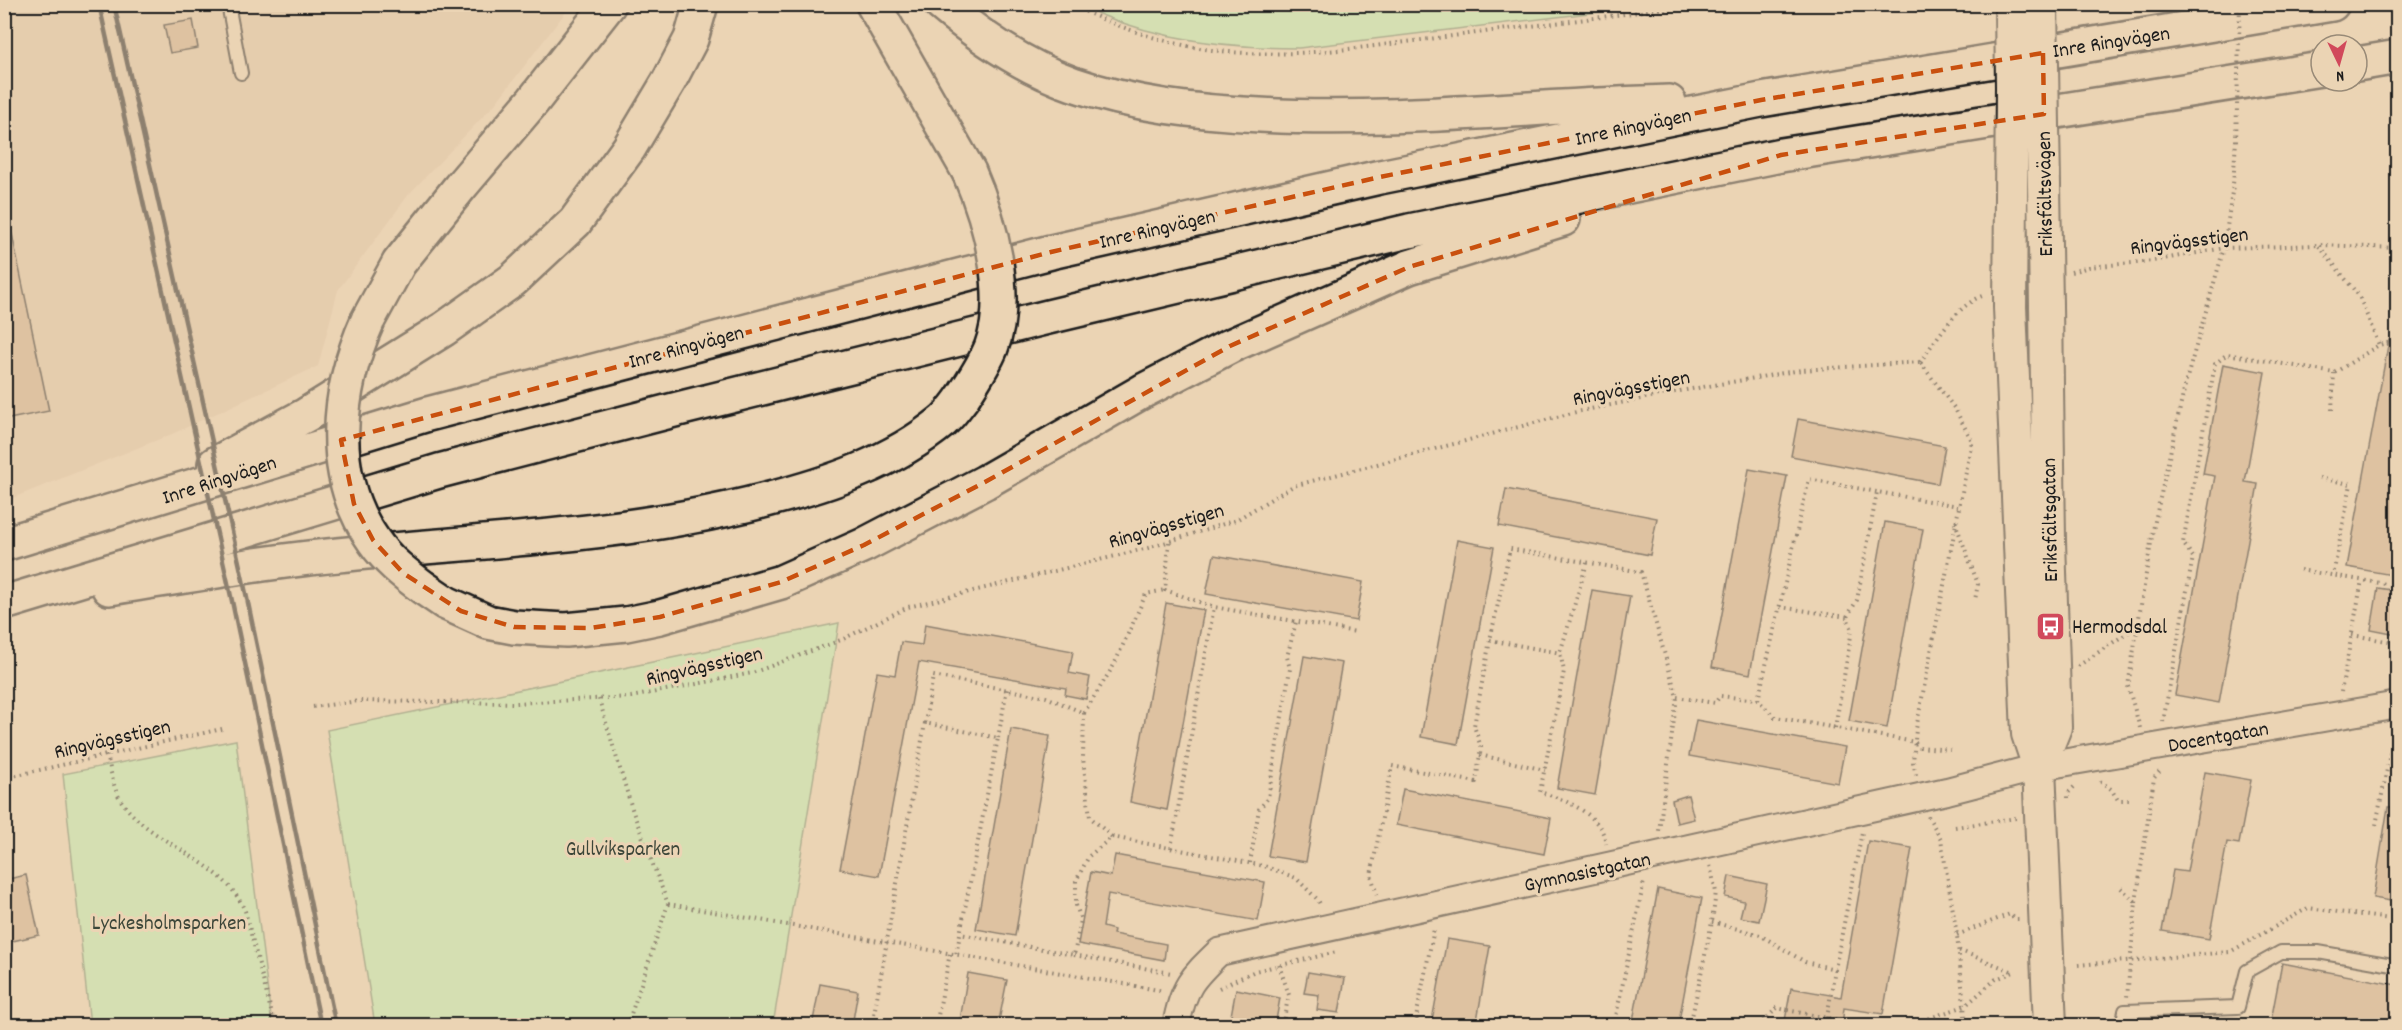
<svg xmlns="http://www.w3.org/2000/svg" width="2402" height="1030" viewBox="0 0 2402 1030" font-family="Dekko,sans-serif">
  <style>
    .built { fill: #dec5a4 }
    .green { fill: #bbeeaf; stroke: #6c8566; stroke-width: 1.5 }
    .building { fill: #cead8a; stroke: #1c1c1c; stroke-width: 1.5 }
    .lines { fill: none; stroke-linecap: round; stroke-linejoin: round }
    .service-casing { stroke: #1c1c1c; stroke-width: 16 }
    .minor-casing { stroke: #1c1c1c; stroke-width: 30 }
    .tertiary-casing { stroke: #1c1c1c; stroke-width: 36 }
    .motorway-casing { stroke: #1c1c1c; stroke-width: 38 }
    .path { stroke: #1c1c1c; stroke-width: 4; stroke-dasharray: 1.5 4.5; stroke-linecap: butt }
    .service { stroke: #ebd4b4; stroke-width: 12 }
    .minor { stroke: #ebd4b4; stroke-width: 26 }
    .tertiary { stroke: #ebd4b4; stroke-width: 32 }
    .motorway { stroke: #ebd4b4; stroke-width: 33 }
    .rail { stroke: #1c1c1c; stroke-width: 4.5 }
    .tertiary-bridge-casing { stroke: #1c1c1c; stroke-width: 36; stroke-linecap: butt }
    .motorway-bridge-casing { stroke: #1c1c1c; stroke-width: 38; stroke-linecap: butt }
    .path-bridge { stroke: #1c1c1c; stroke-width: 4; stroke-dasharray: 1.5 4.5; stroke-linecap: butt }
    .tertiary-bridge { stroke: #ebd4b4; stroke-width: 32 }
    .motorway-bridge { stroke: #ebd4b4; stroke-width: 33 }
    .marked { fill: none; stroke: #c9500e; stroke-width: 4.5; stroke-dasharray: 12 8; stroke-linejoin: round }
    .labels { text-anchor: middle; stroke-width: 6; stroke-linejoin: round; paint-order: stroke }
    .street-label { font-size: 21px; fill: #1c1c1c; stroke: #ebd4b4 }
    .poi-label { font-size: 21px; fill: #1c1c1c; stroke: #ebd4b4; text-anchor: start }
    .park-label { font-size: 21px; fill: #3c4639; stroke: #ebd4b4 }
  </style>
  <rect width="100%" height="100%" fill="#ebd4b4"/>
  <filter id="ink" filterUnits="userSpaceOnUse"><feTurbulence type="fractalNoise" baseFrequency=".0167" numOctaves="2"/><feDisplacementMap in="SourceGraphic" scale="12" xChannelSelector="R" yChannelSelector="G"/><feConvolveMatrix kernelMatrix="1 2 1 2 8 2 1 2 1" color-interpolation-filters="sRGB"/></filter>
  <g filter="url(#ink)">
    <path class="built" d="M4 5H571L495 104 409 194 338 290 318 366 172 434 5 501Z"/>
    <path class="green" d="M1080 5H1656L1299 48C1226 48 1146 39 1080 5Z
      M839 623 773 1025H375L327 730Z
      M236 740 272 1025H90L63 774Z"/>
    <path class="building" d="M193 20 198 48 170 53 164 25Z
      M12 234 49 411 4 420V235Z
      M2389 340 2397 341V543L2392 575 2347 567Z
      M2223 364 2265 372 2245 482 2258 484 2219 703 2175 695 2215 476 2203 474Z
      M1798 419 1945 446 1938 484 1791 456Z
      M1749 469 1787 476 1750 674 1712 667Z
      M1506 489 1657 518 1650 555 1499 526Z
      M1885 522 1923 529 1887 728 1849 721Z
      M1457 540 1494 547 1458 744 1421 737Z
      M1214 555 1363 582 1356 621 1206 594Z
      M2378 588 2397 591V635L2371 630Z
      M1592 590 1630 596 1595 795 1557 788Z
      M1166 603 1204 610 1167 810 1130 802Z
      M925 624 1073 651 1069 673 1090 677 1086 699 1065 695 1066 688 919 662 879 876 840 869 877 672 895 675 901 642 922 645Z
      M1304 656 1342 663 1306 862 1268 856Z
      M1696 720 1845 747 1838 783 1689 756Z
      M1011 729 1050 736 1015 936 976 929Z
      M2205 772 2251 780 2239 844 2227 842 2209 939 2162 931 2173 870 2187 872Z
      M1403 789 1551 818 1544 854 1396 825Z
      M1688 795 1694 819 1677 823 1672 800Z
      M2388 807H2397V902L2373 898Z
      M1868 841 1912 848 1883 1014 1844 1008 1842 1026H1784L1791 988 1841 997Z
      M1115 855 1265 882 1258 921 1108 894 1103 927 1114 930 1113 934 1166 944 1164 960 1078 944 1091 872 1111 876Z
      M26 875 39 935 4 943V880Z
      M1729 876 1767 884 1759 921 1740 917 1744 901 1725 897Z
      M1658 889 1702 898 1678 1026H1632Z
      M1447 939 1490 946 1476 1026H1431Z
      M2282 963 2397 985V1026H2270Z
      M1308 972 1345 978 1339 1013 1317 1010 1319 995 1304 993Z
      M968 973 1007 980 998 1026H959Z
      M820 984 858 991 852 1026H812Z
      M1236 989 1280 998 1275 1026H1229Z"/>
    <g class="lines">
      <defs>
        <path id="service" d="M228 4 241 73
          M2122 1026 2125 1011 2238 1007 2247 971 2281 952H2318L2398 966"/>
        <path id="minor" d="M1176 1026C1183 987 1192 978 1219 952L1947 791 2039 767 2398 705"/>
        <path id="tertiary" d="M2010 307 2028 734 2039 767 2050 1026
          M2039 767 2055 727 2049 541 2046 305"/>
        <path id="motorway" d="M873 4 969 172
          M941 4C980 37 1024 67 1073 84 1133 105 1197 112 1260 115 1397 122 1533 106 1669 102
          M2357 64 2398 57
          M368 320 399 263 460 187 533 101 609 4
          M215 464 306 415 444 329 513 280 575 222 629 148 669 81 691 39 701 4
          M4 544 428 414 1051 252 1380 177 1761 100 2332 4
          M109 588C189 576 268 561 348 554 490 540 627 536 766 500 829 484 892 463 943 421 951 414 957 405 963 397
          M424 588 446 603 488 622 514 627 566 630 626 624 660 617 781 582 864 545 985 482 1143 391 1230 346 1409 267 1563 219
          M4 603 439 471 678 409 1048 317 1409 231 1781 155 2321 69"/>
      </defs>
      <use href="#service" class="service-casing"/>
      <use href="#minor" class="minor-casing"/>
      <use href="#tertiary" class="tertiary-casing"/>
      <use href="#motorway" class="motorway-casing"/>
      <path class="path" d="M1069 4C1117 27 1166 45 1220 51 1293 59 1365 47 1437 38 1524 27 1611 16 1699 4
        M2319 246 2359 296 2379 345
        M2071 272 2089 267 2153 261 2224 248 2319 245 2398 248
        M1920 362C1936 340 1959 302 1985 295
        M2332 410 2334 373
        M2319 478 2351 484 2333 575
        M1955 522 1978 584 1975 600
        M1169 542 1165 590 1214 607 1356 632
        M1587 563 1560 653 1564 671 1540 792C1566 800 1602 814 1606 844
        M2300 570 2398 586
        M1780 607 1847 617
        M2352 635 2398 643
        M1490 640 1560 653
        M2078 666 2139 625
        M2341 692 2362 580
        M1677 697 1715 703 1720 696 1758 700 1775 717 1915 742 1920 747 1950 750
        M599 699 633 812 668 904 627 1026
        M1758 700 1809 479 1877 492
        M313 707 359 701 516 703 631 697 752 673 841 640 908 607 1148 548 1236 520 1293 486 1576 412 1680 391 1801 370 1920 362
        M1084 713 1114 665 1146 594 1165 590
        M2163 722 2193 557 2183 543 2215 364 2227 354 2334 373 2379 345 2387 343 2398 345
        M925 723 933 676 1046 697 1084 713 1083 758 1090 817 1112 837 1089 856 1076 881V905L1081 920 1074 955 960 934
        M1835 728 1852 630 1847 617 1857 600 1877 492 1958 506
        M2140 728 2128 686 2153 530 2186 381 2224 248 2233 185 2236 141
        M998 738 1007 689
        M107 755C111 771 113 789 122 802 154 848 222 857 245 911L275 1026
        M1480 755 1545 770
        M1916 775 1913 762 1916 729 1972 441 1955 409 1920 362
        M4 778 226 728
        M2100 781 2111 789 2118 800H2129
        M2068 798V793L2076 785
        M1928 816 1941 839 1957 935 1966 1026
        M2376 825 2395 728
        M1955 827 2016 818
        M1112 837 1264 866 1296 878 1318 900 1321 906
        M1171 848 1214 607
        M1250 863 1259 809 1268 798 1290 669 1287 657 1296 622
        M2121 888 2136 902 2127 997
        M1377 895 1371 875 1392 766 1476 782 1481 747 1474 726 1490 640 1510 549 1641 572 1677 697 1659 831
        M2136 902 2154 778 2162 769
        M668 904 1164 991
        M1712 922 1760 935 1805 962 1835 969 1862 832
        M1957 935 2010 914 2015 919H2022
        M1074 955 1171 973
        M1279 965 1289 995 1282 1026
        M2078 965 2230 952 2308 908 2398 920
        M1219 988 1255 971 1337 952
        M1827 1018 1835 969
        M872 1026 925 723 998 738 956 955
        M936 1026 950 953
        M1419 1026 1416 1018 1434 929
        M1614 1026 1644 881
        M1690 1026 1712 922 1716 892 1710 865
        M1759 1026 1777 1008 1868 1026
        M1906 1026 1965 1006 1996 979 2014 972 1958 950"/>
      <use href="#service" class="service"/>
      <use href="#minor" class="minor"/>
      <use href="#tertiary" class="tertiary"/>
      <use href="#motorway" class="motorway"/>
      <path class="rail" d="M99 4 232 601 321 1026
        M114 4 247 598 336 1026"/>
      <defs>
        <path id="tertiary-bridge" d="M2041 4 2046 305
          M2010 307 2012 87 2011 4"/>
        <path id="motorway-bridge" d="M368 320C337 389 327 475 374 541 387 560 405 574 424 588
          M963 397C973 381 984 365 991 348 1011 297 990 220 969 172"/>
      </defs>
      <use href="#tertiary-bridge" class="tertiary-bridge-casing"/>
      <use href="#motorway-bridge" class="motorway-bridge-casing"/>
      <path class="path-bridge" d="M2236 141 2240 4"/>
      <use href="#tertiary-bridge" class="tertiary-bridge"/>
      <use href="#motorway-bridge" class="motorway-bridge"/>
    </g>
  </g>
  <path d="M0 0H2402V1030H0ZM2043 53 2044 114 1781 155 1409 267 1230 346 985 482 864 545 781 582 660 617 591 628 514 627 461 611 403 573 373 540 354 504 341 440 1051 252 1380 177 1761 100Z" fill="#ebd4b4" fill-opacity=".55" fill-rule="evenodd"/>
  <path class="marked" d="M2043 53 2044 114 1781 155 1409 267 1230 346 985 482 864 545 781 582 660 617 591 628 514 627 461 611 403 573 373 540 354 504 341 440 1051 252 1380 177 1761 100Z"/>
  <defs>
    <symbol id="bus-square" viewBox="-11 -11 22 22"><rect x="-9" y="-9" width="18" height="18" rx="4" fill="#d1495b" stroke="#ebd4b4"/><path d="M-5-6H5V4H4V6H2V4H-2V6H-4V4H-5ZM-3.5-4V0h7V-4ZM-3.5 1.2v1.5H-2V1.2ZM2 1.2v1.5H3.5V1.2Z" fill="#fff"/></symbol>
  </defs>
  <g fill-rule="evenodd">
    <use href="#bus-square" x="2034" y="610" width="33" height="33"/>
  </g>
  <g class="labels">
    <g class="street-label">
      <text transform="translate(2111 41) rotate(-9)" y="7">Inre Ringvägen</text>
      <text transform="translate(1633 126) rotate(-12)" y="7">Inre Ringvägen</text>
      <text transform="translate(2044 194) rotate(-91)" y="7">Eriksfältsvägen</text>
      <text transform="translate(1157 228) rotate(-13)" y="7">Inre Ringvägen</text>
      <text transform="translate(2189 240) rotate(-7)" y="7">Ringvägsstigen</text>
      <text transform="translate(686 346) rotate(-15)" y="7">Inre Ringvägen</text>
      <text transform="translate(1631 387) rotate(-11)" y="7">Ringvägsstigen</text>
      <text transform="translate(219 479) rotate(-18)" y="7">Inre Ringvägen</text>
      <text transform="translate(2049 520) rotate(-91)" y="7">Eriksfältsgatan</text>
      <text transform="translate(1166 525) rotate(-16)" y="7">Ringvägsstigen</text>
      <text transform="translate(704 665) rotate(-13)" y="7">Ringvägsstigen</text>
      <text transform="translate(2218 736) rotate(-10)" y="7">Docentgatan</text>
      <text transform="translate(112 738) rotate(-13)" y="7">Ringvägsstigen</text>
      <text transform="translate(1587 871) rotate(-12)" y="7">Gymnasistgatan</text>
    </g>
    <g class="poi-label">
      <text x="2072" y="633">Hermodsdal</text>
    </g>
    <g class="park-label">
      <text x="623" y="855">Gullviksparken</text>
      <text x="169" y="929">Lyckesholmsparken</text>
    </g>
  </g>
  <rect width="2402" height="1030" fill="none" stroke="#ebd4b4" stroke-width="24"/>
  <rect x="12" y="12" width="2378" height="1006" fill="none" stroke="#1c1c1c" stroke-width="2" filter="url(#ink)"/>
  <g transform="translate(2339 63) rotate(175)"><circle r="28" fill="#ebd4b4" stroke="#988a77" stroke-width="1.5"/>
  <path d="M0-4.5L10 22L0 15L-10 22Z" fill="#d1495b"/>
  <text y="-9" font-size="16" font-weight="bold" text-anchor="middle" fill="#1c1c1c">N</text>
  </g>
</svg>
